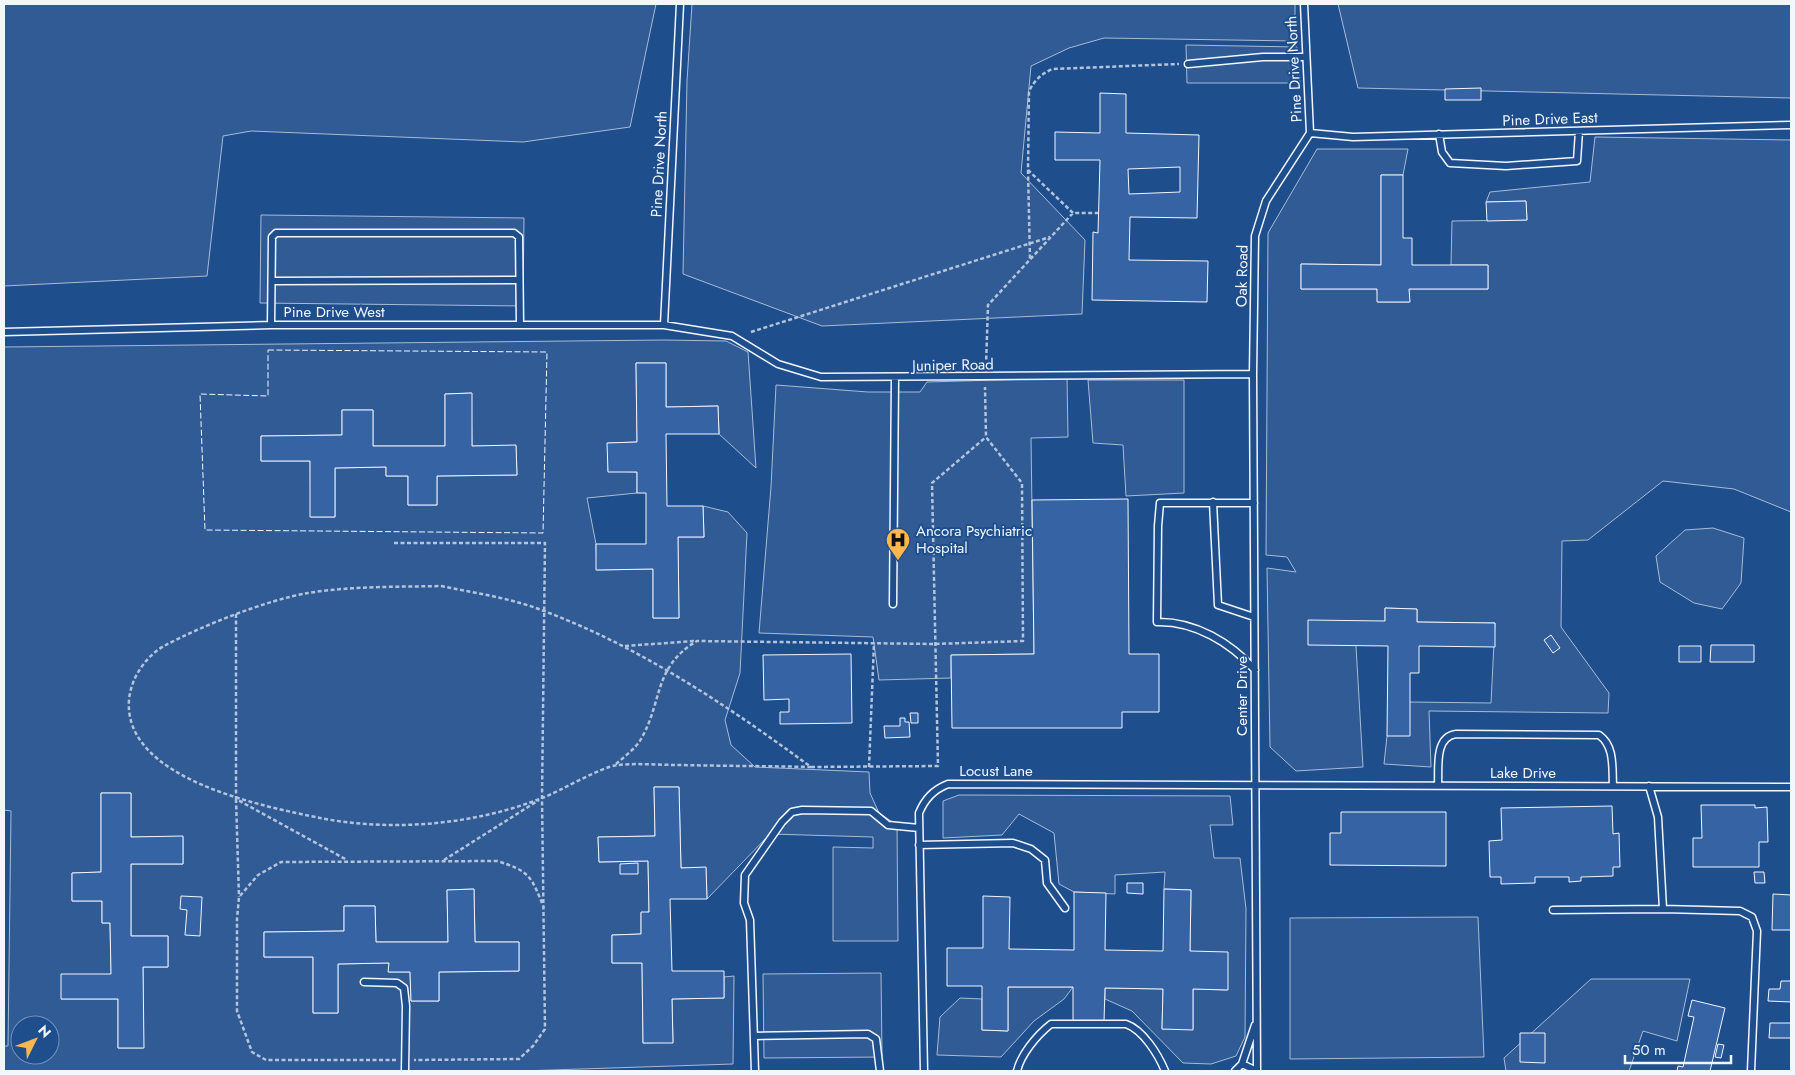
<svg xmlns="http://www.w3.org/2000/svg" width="1795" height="1075" viewBox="0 0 1795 1075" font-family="Jost,sans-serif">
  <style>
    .built { fill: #305b95; stroke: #a8bbd7; fill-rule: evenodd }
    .building { fill: #3563a3; stroke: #f2f6ff; fill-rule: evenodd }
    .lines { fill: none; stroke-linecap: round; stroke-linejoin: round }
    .lane-casing { stroke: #f2f6ff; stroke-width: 9 }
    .path { stroke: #b3c4dc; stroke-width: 2.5; stroke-dasharray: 4 2.5; stroke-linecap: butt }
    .lane { stroke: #1f4e8c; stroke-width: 6 }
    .fence { stroke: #f2f6ff; stroke-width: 1; stroke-dasharray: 6 2.5; stroke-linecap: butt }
    .labels { text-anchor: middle; stroke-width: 4; stroke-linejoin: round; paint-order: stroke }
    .street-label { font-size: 15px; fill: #f2f6ff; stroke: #1f4e8c }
    .poi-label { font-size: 15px; fill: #f2f6ff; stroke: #1f4e8c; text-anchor: start }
  </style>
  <rect width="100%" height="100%" fill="#1f4e8c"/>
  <path class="built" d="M4 4H656L630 127 523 142 251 131 223 136 207 276 4 286Z
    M692 4H1295V41L1104 38 1069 48 1031 66 1021 173 1085 240 1082 314 822 326 683 274 687 81Z
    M1338 4H1791V98L1358 88Z
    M1186 45 1297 47 1300 83H1187Z
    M1595 137 1791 140V512L1734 489 1663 481 1588 540 1562 541 1561 627 1609 693 1608 713 1429 711 1431 767 1384 764 1387 736 1410 702 1491 703 1495 623 1417 622V609L1385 608V621L1356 646 1363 767 1296 771 1270 747 1267 568 1296 572 1287 557 1266 555 1268 233 1317 149H1408L1403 175H1381V265L1301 264V289H1377L1378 302H1409V289H1488V265H1451L1452 221 1527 220 1526 201 1486 202 1490 192 1590 182Z
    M261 215 524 218 523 306 260 303Z
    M664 340 726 341 748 352 756 468 719 434 718 406 666 407V363H636L637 442 608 443V471L637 472V493L587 498 596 544 597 570 653 569V618H679L678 537H704L703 506 728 512 747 533 740 673 725 720 731 745 755 767 869 772 870 793 879 813 897 825 898 941H833V847L873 848V837L770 834 707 899 706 868H681L679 787H654L655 836 598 837 599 862 648 861 649 912 641 913V934L612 935V963H642L643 1043 673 1042 672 999 724 998V977L734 976 733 1064 520 1071H4V1046H8L11 811 4 810V347ZM471 393 472 446H516L517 475 437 476V505H408V476H386V467L335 468V517H311L310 461H261V436L342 435V410H373V446H445V394ZM101 793H131V837H183V864H131V936H168V967H143V1048H118V999H61L111 974 110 923H102V901H72V873L101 872ZM474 889 475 942H519V971L439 972V1001H411L410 972H389V963L338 964V1013H313V957H264V932L344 931V906H375L376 942H448L447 890ZM20 1025H50V1055H20Z
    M1067 378 1068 437 1031 438 1034 654 951 655V678L879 680 873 637 759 633 771 487 776 385 868 392H920L927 382Z
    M1088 380H1184V493L1126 496 1123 445 1093 443Z
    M1713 528 1744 538 1741 583 1722 609 1694 603 1660 582 1656 556 1685 530Z
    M959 795 1230 796 1233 825H1210L1214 858H1240L1246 909 1245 1037 1236 1056 1211 1064 1183 1063 1132 1011 1105 999V988L1163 989 1162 1029H1193V989L1227 990 1190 951 1191 890 1164 889 1165 872 1115 875V894L1074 892 1059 884 1054 833 1019 814 1002 835 943 838V801Z
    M1478 917 1484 1057 1290 1059V918Z
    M881 973 882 1057 764 1058 763 974Z
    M1591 979H1690L1677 1041 1643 1031 1629 1071H1506L1504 1058Z
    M1008 987H1073L1064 999 1034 1021 1001 1057 937 1055 940 1017 960 998 982 999V1030L1008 1031Z"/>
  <path class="building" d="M1481 88V100H1445V89Z
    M1100 93 1126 94V133L1199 135 1197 218 1130 217 1129 260 1208 261 1207 302 1092 300 1093 232 1098 233 1100 160H1055V132L1100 133ZM1180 167V192L1129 194 1128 169Z
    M1381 175H1403V238H1412V265H1488V289H1409L1410 302H1377V289H1301V264L1381 265Z
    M1526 201 1527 220 1487 221 1486 202Z
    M636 363H666V407L718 406 719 434H666L667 506H703L704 537H678L679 618H653V569L596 570V544H646V493H637V472H608L607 443 637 442Z
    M472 393V446L516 445 517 475 437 476V505H408V476H386V467L335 468V517H310V461H261V436L342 435V410H373V446H445V394Z
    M1128 499 1129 654H1159V712H1122V728H952L951 655 1034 654 1032 500Z
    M1385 608 1417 609V622L1495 623V647L1419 646V673H1410V736H1387L1388 646 1308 645V620L1385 621Z
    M1551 635 1560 648 1553 653 1544 640Z
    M1711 645H1754V662H1710Z
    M1679 646H1701V662H1679Z
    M851 654 852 723 780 724V712H789V699L764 700 763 655Z
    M910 713H918V723H911Z
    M900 718H905V722H909L910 737 885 738 884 726H900Z
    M654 787H679L681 868 706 867 707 899H670L672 971H724V998L672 999 673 1043H643L642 963H612V935L641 934V912H649L648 861 599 862 598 837 655 836Z
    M101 793H131V837L183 836V864H131V936H168V967H143L144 1048H118V999H61V974H111L110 923H102V901H72V873L101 872Z
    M1701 805H1755V808L1767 807 1768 842H1759V867H1693V838H1702Z
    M1612 806 1613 834 1619 833 1620 867H1613V876L1581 877V881L1569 882V877H1535V883L1501 884V877H1490L1489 841 1502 840 1501 808Z
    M1341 812H1446V866L1330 865V833H1341Z
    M638 863V874H620V864Z
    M1754 872H1764L1765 883H1755Z
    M1127 883H1143V894L1127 893Z
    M474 889 475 942H519V971L439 972V1001H411L410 972H388L389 963 338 964V1013H313V957H264V932L344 931V906H375L376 942H448L447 890Z
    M1164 889 1191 890 1190 951 1228 952V990L1193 989V1030L1162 1029 1163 989 1105 988 1104 1022 1073 1021V987H1008V1031L982 1030V986H947V948H983V896L1010 897 1009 949 1074 950V892L1106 893 1105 950 1163 951Z
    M1773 894 1791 895V930H1772Z
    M181 896 202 897 200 936 185 935 187 910 180 909Z
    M1781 981H1791V1002L1768 1001 1769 989H1780Z
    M1692 1000 1725 1008 1710 1071H1677L1678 1066 1683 1067 1694 1017 1688 1016Z
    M1770 1023H1791V1038H1769Z
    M1520 1033H1545V1063L1520 1062Z
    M1718 1044 1724 1045 1721 1058 1715 1057Z"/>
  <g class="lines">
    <defs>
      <path id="lane" d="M1304 4 1310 133
        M1188 64 1263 57H1306
        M1310 133 1353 137 1791 125
        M1439 134 1442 152 1450 163 1506 166 1577 161 1579 131
        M273 281 519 280
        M271 325 272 237 276 233H514L519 237 520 325
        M664 325 680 4
        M4 332 271 325H664L732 336 778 364 821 377 1253 374
        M1213 502 1218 605 1254 617
        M1254 503H1160L1158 526 1157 622C1195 621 1231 643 1255 670
        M893 604 895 378
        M1438 785C1439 768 1434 737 1456 734L1599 735C1615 746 1612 768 1613 786
        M1649 786 1658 817 1663 909 1740 911 1752 917 1757 931 1751 1071
        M919 845 1013 843 1031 849 1045 860 1047 883 1065 908
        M1553 910 1663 909
        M364 982 397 983 404 988 406 1006 405 1071
        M754 1036 868 1034 876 1039 880 1071
        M1242 1064 1257 1071
        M755 1071 750 920 744 903 745 875 782 822 792 812 802 810 871 811 888 825 919 828
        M924 1071 919 813C925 799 933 790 948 784L1791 787
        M1017 1071C1021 1054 1037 1035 1051 1024H1126C1143 1030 1158 1054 1165 1071
        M1235 1071 1242 1064 1255 1025
        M1257 1071 1253 374 1255 236 1266 201 1310 133"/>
    </defs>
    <use href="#lane" class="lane-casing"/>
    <path class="path" d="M1028 170 1030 260
      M1073 213 1028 170 1029 91C1035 80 1040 75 1052 69L1179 64
      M751 332 1050 237
      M986 366 988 305 1073 213H1098
      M394 543H545L542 798 545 1029 533 1046 519 1059 414 1060
      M441 586C475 593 511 598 544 611 640 647 728 706 811 767 767 766 723 766 679 765 659 765 638 763 618 765 600 767 561 791 542 798 474 825 392 832 320 818 262 806 123 779 129 700 131 678 145 657 164 646 201 626 267 600 308 593 352 586 396 587 441 586Z
      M236 614V799L347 860
      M625 646 695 641
      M616 764C624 757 636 748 641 739 663 701 653 667 697 641L935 644 1023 641 1022 483 986 437 985 387
      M811 767 938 766 932 483 986 437
      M869 767 874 643
      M236 799 239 897
      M444 860 539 800
      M396 1060H266L252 1052 237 1011V919L239 897 258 875 281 862 497 861C530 871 531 876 544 908"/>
    <use href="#lane" class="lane"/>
    <path class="fence" d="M268 350 547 352 543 533 205 530 200 394 268 396Z"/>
  </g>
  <defs>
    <symbol id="hospital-pin" viewBox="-11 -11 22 30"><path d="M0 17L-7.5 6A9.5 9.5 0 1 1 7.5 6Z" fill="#ffb74d" stroke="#1f4e8c"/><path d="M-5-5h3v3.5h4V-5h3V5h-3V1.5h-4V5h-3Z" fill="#111"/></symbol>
  </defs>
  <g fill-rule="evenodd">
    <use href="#hospital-pin" x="884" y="526" width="28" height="38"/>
  </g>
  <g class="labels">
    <g class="street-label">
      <text transform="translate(1294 69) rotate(-93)" y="5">Pine Drive North</text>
      <text transform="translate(1550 119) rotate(-2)" y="5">Pine Drive East</text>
      <text transform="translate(659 164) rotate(-87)" y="5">Pine Drive North</text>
      <text transform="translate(1242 276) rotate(-89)" y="5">Oak Road</text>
      <text x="334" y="317">Pine Drive West</text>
      <text transform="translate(953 365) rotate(-1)" y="5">Juniper Road</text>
      <text transform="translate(1242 696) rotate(-90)" y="5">Center Drive</text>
      <text x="996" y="776">Locust Lane</text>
      <text x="1523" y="778">Lake Drive</text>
    </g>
    <g class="poi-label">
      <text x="916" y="536">Ancora Psychiatric<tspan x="916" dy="17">Hospital</tspan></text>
    </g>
  </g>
  <rect width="1795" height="1075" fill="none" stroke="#f2f6ff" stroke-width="10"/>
  <g transform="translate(35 1040) rotate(48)"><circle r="24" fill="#1f4e8c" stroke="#7391ba"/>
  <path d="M0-4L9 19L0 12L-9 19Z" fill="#ffb74d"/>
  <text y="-8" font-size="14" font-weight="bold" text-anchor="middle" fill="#f2f6ff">N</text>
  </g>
  <path d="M1625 1055v8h106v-8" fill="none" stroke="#f2f6ff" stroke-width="2.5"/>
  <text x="1632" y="1055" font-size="15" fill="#f2f6ff" stroke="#1f4e8c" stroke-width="4" paint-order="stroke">50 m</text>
</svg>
